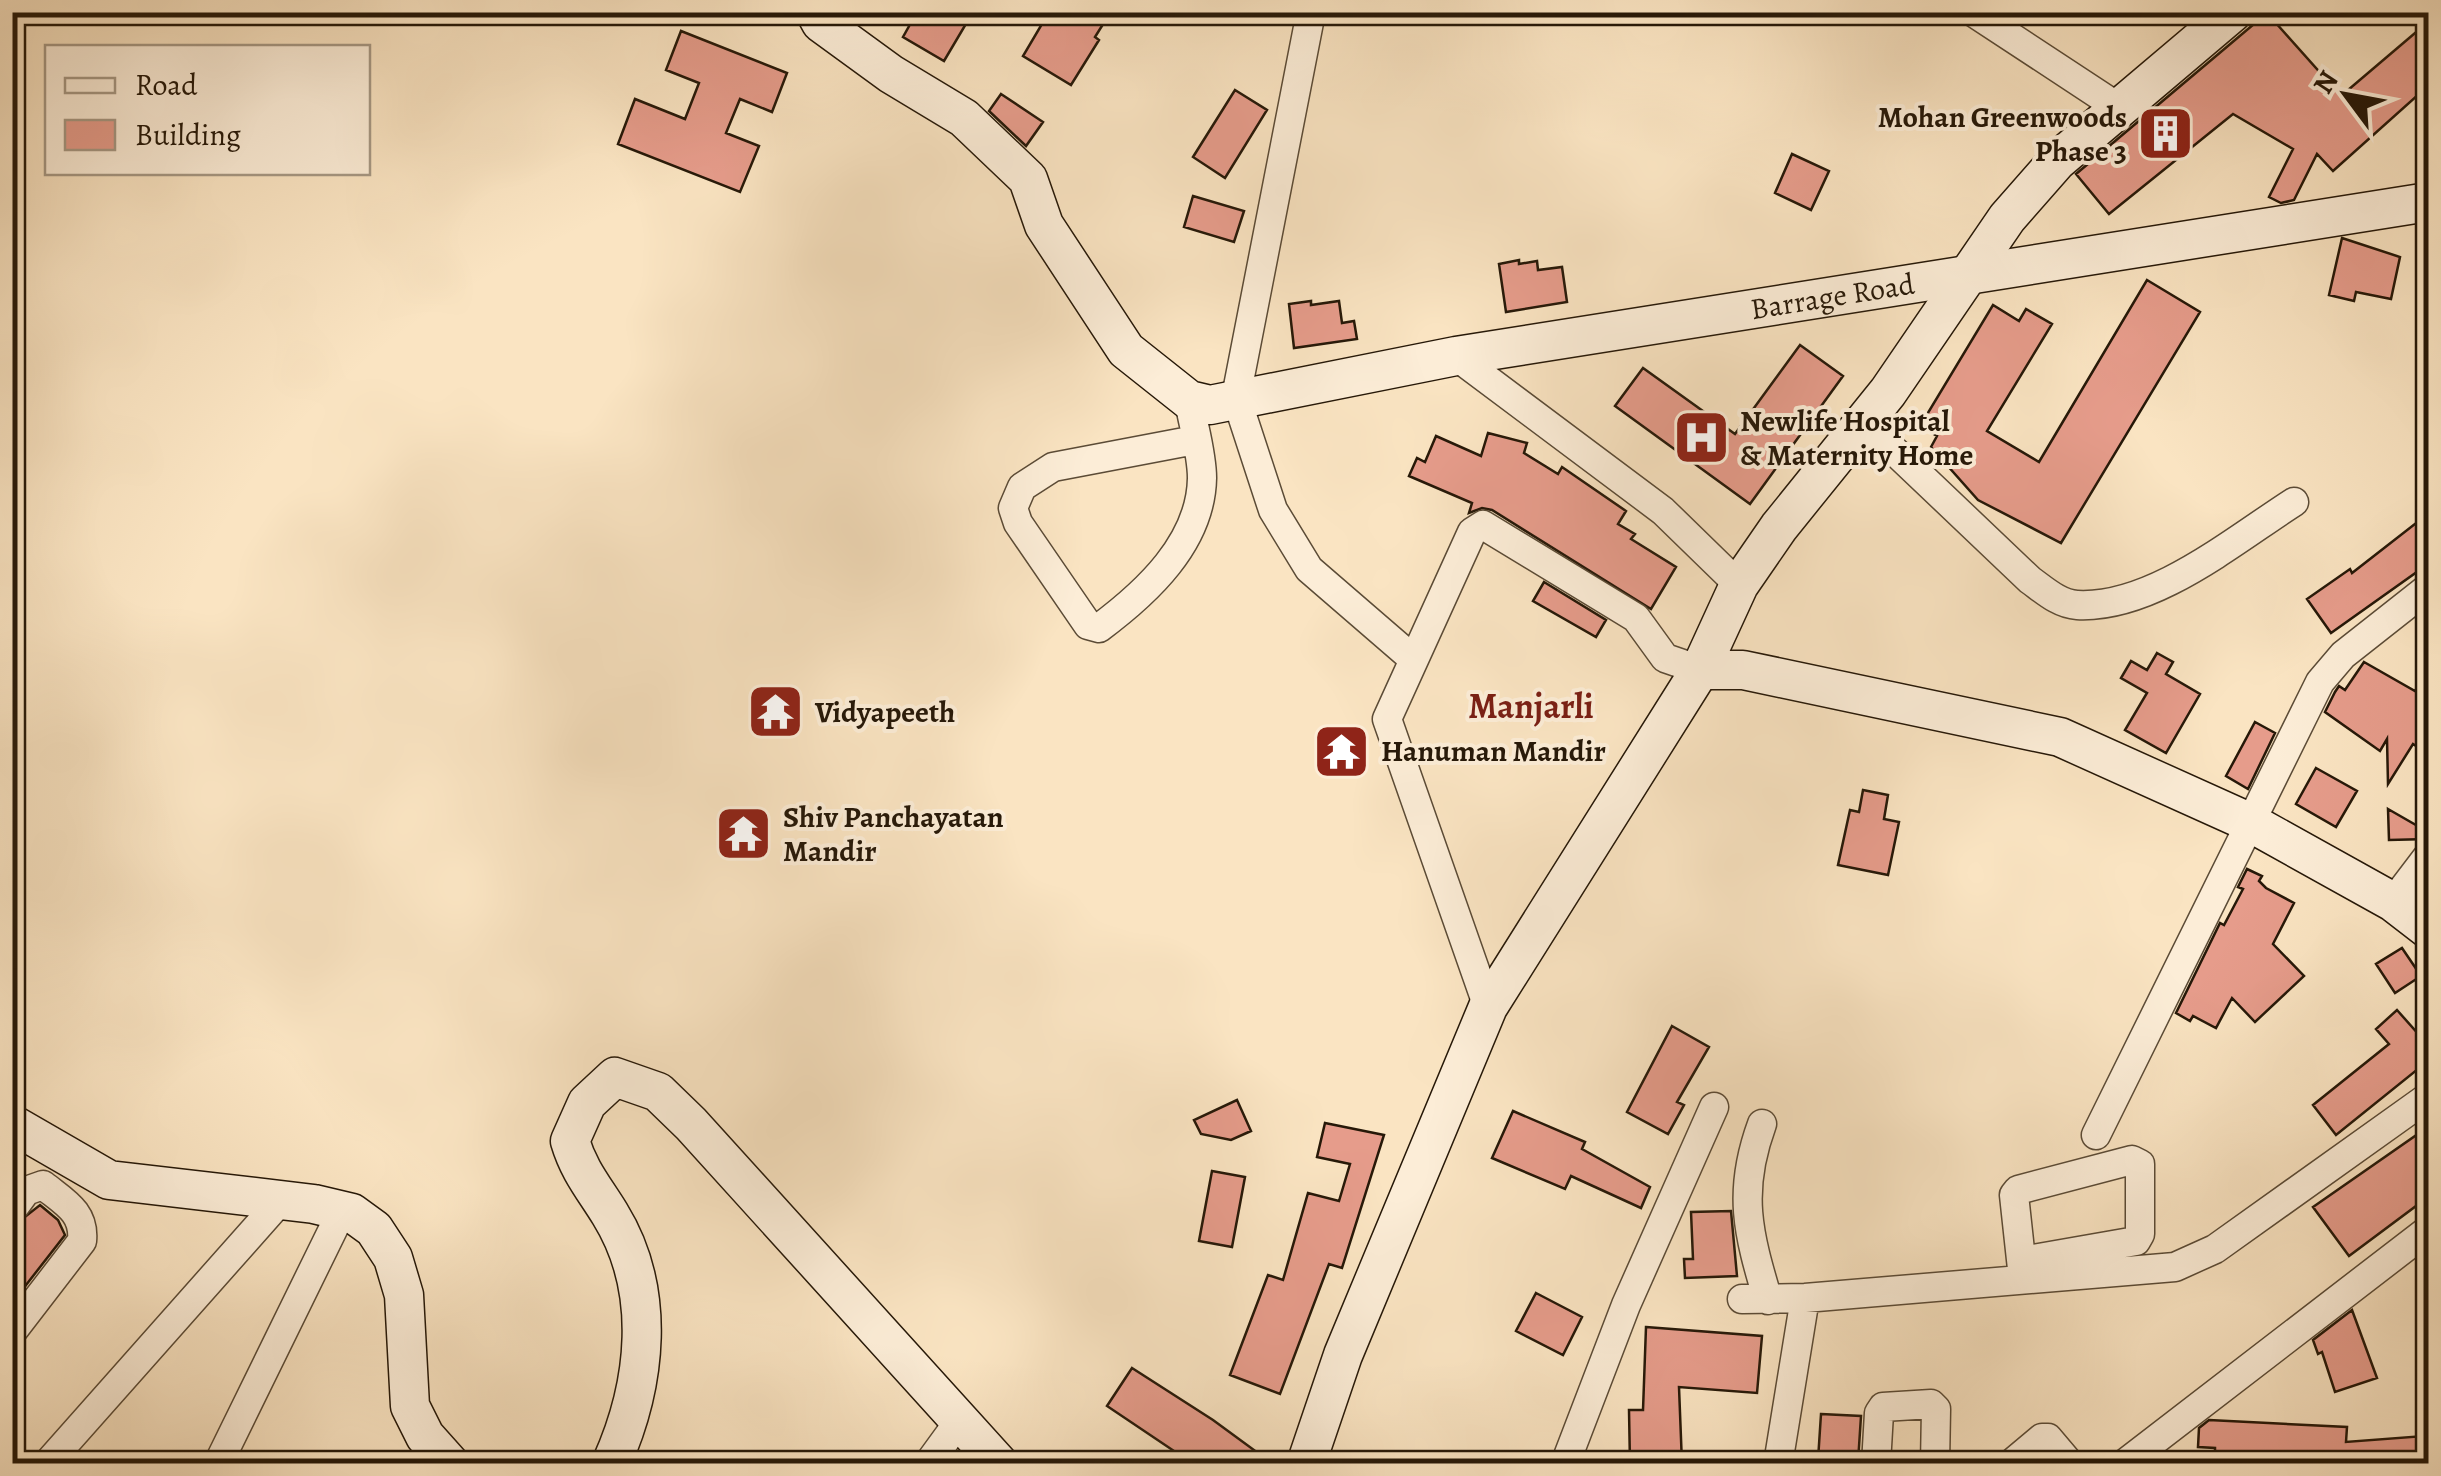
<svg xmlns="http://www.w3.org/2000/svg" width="2441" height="1476" viewBox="0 0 2441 1476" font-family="Alegreya,serif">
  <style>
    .building { fill: #e69c8b; stroke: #261808; stroke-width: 2.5 }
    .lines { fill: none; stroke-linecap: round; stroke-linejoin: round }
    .street-casing { stroke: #5b4b36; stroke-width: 31 }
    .secondary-casing { stroke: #261808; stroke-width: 41 }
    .street { stroke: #fcedd7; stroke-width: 28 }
    .secondary { stroke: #fcedd7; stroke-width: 38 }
    .labels { text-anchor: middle; stroke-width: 8; stroke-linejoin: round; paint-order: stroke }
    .poi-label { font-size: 30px; font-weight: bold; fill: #261808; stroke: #fcedd7; text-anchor: start }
    .street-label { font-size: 30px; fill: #261808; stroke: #fcedd7 }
    .quarter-label { font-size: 35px; font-weight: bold; fill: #7a1f14; stroke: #fcedd7 }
  </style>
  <rect width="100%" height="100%" fill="#fae4c2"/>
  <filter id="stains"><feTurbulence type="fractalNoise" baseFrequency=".002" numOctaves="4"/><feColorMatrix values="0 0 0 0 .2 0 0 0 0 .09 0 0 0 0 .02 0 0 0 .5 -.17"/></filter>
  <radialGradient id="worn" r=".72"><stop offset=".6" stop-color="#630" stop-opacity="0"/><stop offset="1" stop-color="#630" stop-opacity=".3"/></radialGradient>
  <path class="building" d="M917 12H973L944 61 903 37Z
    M1049 12H1092L1105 21 1095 37 1099 40 1071 85 1023 56Z
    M2267 13 2341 96 2428 22V86L2333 171 2317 154 2294 200 2281 203 2269 197 2293 149 2233 114 2109 214 2076 174Z
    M681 31 787 73 772 112 740 99 726 133 759 146 740 192 618 144 635 99 685 119 699 83 666 70Z
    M1235 90 1267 110 1225 178 1193 157Z
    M1001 94 1043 122 1026 146 989 111Z
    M1792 154 1829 171 1811 210 1775 193Z
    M1193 196 1244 211 1234 242 1184 227Z
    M2342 238 2400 257 2391 299 2356 292 2354 301 2329 295Z
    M1519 260V264L1537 261 1538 270 1562 267 1567 302 1506 312 1499 264Z
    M2147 280 2200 312 2061 543 1978 500 1931 447 1937 436 1920 426 1993 305 2019 321 2026 309 2052 324 1987 431 2039 462Z
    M1311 301V305L1339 301 1342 323 1354 321 1357 339 1294 348 1289 304Z
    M1800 345 1843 376 1750 504 1615 406 1643 368 1735 434Z
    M1488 433 1527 443 1524 453 1558 474 1562 467 1626 511 1618 524 1635 534 1631 539 1676 567 1651 609 1492 510 1482 508 1469 513 1472 503 1409 476 1417 458 1425 462 1436 436 1481 456Z
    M2420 520 2428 532V564L2331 633 2307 599 2350 569 2352 573Z
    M1544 582 1606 620 1596 637 1533 601Z
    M2157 653 2173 662 2166 674 2200 694 2166 753 2125 730 2147 693 2121 678 2131 661 2147 670Z
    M2364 662 2415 691 2428 669V754L2413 744 2388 784 2387 739 2380 751 2325 712 2335 692 2339 686 2345 690Z
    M2255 722 2275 733 2248 789 2226 776Z
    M2316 768 2357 791 2336 827 2296 804Z
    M1863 790 1888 795 1884 819 1899 822 1888 875 1838 865 1850 810 1859 812Z
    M2388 809 2428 832V839L2389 840Z
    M2247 869 2262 876 2259 881 2266 888 2294 903 2273 944 2304 976 2255 1022 2232 998 2216 1028 2193 1016 2190 1021 2176 1013 2220 923 2224 925 2243 889 2238 887Z
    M2402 948 2421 976 2395 993 2376 964Z
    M2397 1010 2428 1045V1061L2336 1135 2313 1105 2389 1044 2376 1029Z
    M1672 1026 1709 1047 1677 1102 1684 1105 1668 1134 1627 1112Z
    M1237 1100 1251 1131 1231 1140 1201 1134 1194 1120Z
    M1513 1111 1585 1142 1582 1149 1650 1187 1641 1208 1571 1176 1565 1189 1492 1158Z
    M1325 1123 1384 1135 1342 1268 1329 1264 1280 1394 1230 1375 1268 1275 1283 1280 1308 1193 1339 1201 1350 1164 1317 1157Z
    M2428 1127V1197L2349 1256 2313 1207Z
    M1212 1171 1245 1177 1232 1247 1199 1241Z
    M40 1205 58 1220 65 1235 12 1303V1227Z
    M1731 1211 1737 1276 1685 1278 1684 1259H1693L1691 1212Z
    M1536 1293 1582 1317 1563 1355 1516 1331Z
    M2352 1310 2377 1378 2335 1392 2322 1352 2318 1354 2313 1340Z
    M1646 1327 1762 1336 1757 1393 1679 1387 1682 1464H1630L1629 1410H1643Z
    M1132 1368 1213 1420 1273 1464H1169L1177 1453 1107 1406Z
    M1821 1414 1861 1416 1858 1462 1818 1460Z
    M2209 1420 2347 1427 2346 1442 2424 1436 2426 1464H2215V1448L2198 1447 2199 1428Z"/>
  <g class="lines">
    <defs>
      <path id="street" d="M1311 12 1236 397 1273 510 1309 569 1412 658
        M1973 12 2119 108
        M1456 356 1663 511 1739 585
        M1189 400C1193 425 1202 453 1202 478 1201 543 1146 593 1099 628L1088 625 1018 523 1013 508 1022 487 1053 467 1195 440
        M1865 423 2030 580C2044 590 2059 604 2077 605 2152 609 2233 541 2294 502
        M2393 902 2428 856
        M1488 1007 1387 719 1472 532 1483 525 1636 618 1665 658 1700 670
        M1762 1124C1737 1192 1748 1233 1768 1300
        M2096 1135 2320 682 2343 655 2428 588
        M12 1210 26 1191 43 1185C64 1202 85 1212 82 1241L12 1332
        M2022 1261 2136 1241 2140 1234V1164L2132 1160 2018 1190 2014 1195 2023 1278
        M1742 1299 1805 1298 2175 1267 2215 1249 2428 1097
        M47 1464 282 1199
        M218 1464 342 1211
        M928 1464 960 1420
        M1565 1464 1626 1305 1714 1107
        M1778 1464 1805 1298
        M1876 1464 1879 1413 1883 1407 1931 1404 1936 1409 1935 1464
        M2011 1464 2042 1438H2048L2070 1464
        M2124 1464 2428 1230"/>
      <g id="secondary">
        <path id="s1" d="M815 12 821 23 891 74 964 118 1028 179 1044 225 1126 350 1189 400 1210 405 1456 356 2428 202"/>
        <path d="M1700 670H1743L2060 737 2251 823 2393 902 2428 929"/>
        <path d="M12 1124 109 1180 314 1204 352 1213 374 1229 393 1258 404 1295 410 1406 425 1436 450 1464"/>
        <path d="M611 1464C647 1384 657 1290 610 1214 594 1188 579 1171 570 1141L587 1103 615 1077 658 1092 691 1124 999 1464"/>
        <path d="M1306 1464 1343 1355 1488 1007 1700 670 1739 585 1779 527 1888 392 2007 218 2057 161 2233 12"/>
      </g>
    </defs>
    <use href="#street" class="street-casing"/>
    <use href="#secondary" class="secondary-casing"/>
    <use href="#street" class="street"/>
    <use href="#secondary" class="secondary"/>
  </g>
  <defs>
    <symbol id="building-square" viewBox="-11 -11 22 22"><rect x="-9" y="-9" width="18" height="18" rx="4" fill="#8f2418" stroke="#fcedd7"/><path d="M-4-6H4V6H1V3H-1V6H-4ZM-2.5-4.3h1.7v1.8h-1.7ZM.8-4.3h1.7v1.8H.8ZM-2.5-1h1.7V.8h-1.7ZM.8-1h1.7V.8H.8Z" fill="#fff"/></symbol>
    <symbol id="hospital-square" viewBox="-11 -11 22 22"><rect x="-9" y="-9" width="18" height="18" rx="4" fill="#8f2418" stroke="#fcedd7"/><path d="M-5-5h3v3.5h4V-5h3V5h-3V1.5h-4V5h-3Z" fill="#fff"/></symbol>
    <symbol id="temple-square" viewBox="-11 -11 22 22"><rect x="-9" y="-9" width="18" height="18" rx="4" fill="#8f2418" stroke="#fcedd7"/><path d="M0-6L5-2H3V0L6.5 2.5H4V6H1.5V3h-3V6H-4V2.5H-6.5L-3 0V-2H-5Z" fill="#fff"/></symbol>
  </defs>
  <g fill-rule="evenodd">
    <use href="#building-square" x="2134" y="102" width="63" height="63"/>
    <use href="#hospital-square" x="1670" y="406" width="63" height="63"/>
    <use href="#temple-square" x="744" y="680" width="63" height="63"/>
    <use href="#temple-square" x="1310" y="720" width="63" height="63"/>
    <use href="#temple-square" x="712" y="802" width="63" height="63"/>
  </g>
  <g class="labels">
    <g class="poi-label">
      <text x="2127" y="127" text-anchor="end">Mohan Greenwoods<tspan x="2127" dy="34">Phase 3</tspan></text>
      <text x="1740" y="431">Newlife Hospital<tspan x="1740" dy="34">&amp; Maternity Home</tspan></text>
      <text x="815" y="722">Vidyapeeth</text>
      <text x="1381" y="761">Hanuman Mandir</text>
      <text x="783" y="827">Shiv Panchayatan<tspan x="783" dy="34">Mandir</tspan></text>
    </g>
    <g class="street-label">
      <text dy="10" stroke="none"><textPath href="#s1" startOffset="1205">Barrage Road</textPath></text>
    </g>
    <g class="quarter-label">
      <text x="1531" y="718">Manjarli</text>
    </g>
  </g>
  <rect width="2441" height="1476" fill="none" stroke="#fae4c2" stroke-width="50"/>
  <rect x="15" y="15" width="2411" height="1446" fill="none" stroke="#261808" stroke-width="5"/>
  <rect x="25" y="25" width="2391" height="1426" fill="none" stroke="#261808" stroke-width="2.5"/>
  <rect x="45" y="45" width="325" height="130" fill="#fcedd7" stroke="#a69884" stroke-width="2.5"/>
  <rect x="65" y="78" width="50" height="15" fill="#fcedd7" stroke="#a69884" stroke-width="2.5"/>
  <text x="135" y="95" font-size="30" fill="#261808">Road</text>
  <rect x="65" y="120" width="50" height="30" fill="#e69c8b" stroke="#a69884" stroke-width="2.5"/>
  <text x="135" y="145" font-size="30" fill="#261808">Building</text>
  <g transform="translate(2346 95) rotate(302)" stroke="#fcedd7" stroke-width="8" paint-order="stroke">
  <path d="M0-8L18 38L0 25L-18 38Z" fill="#261808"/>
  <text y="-15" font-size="28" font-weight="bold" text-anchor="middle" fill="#261808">N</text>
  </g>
  <rect width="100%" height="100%" filter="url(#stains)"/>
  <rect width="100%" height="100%" fill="url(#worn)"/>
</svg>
